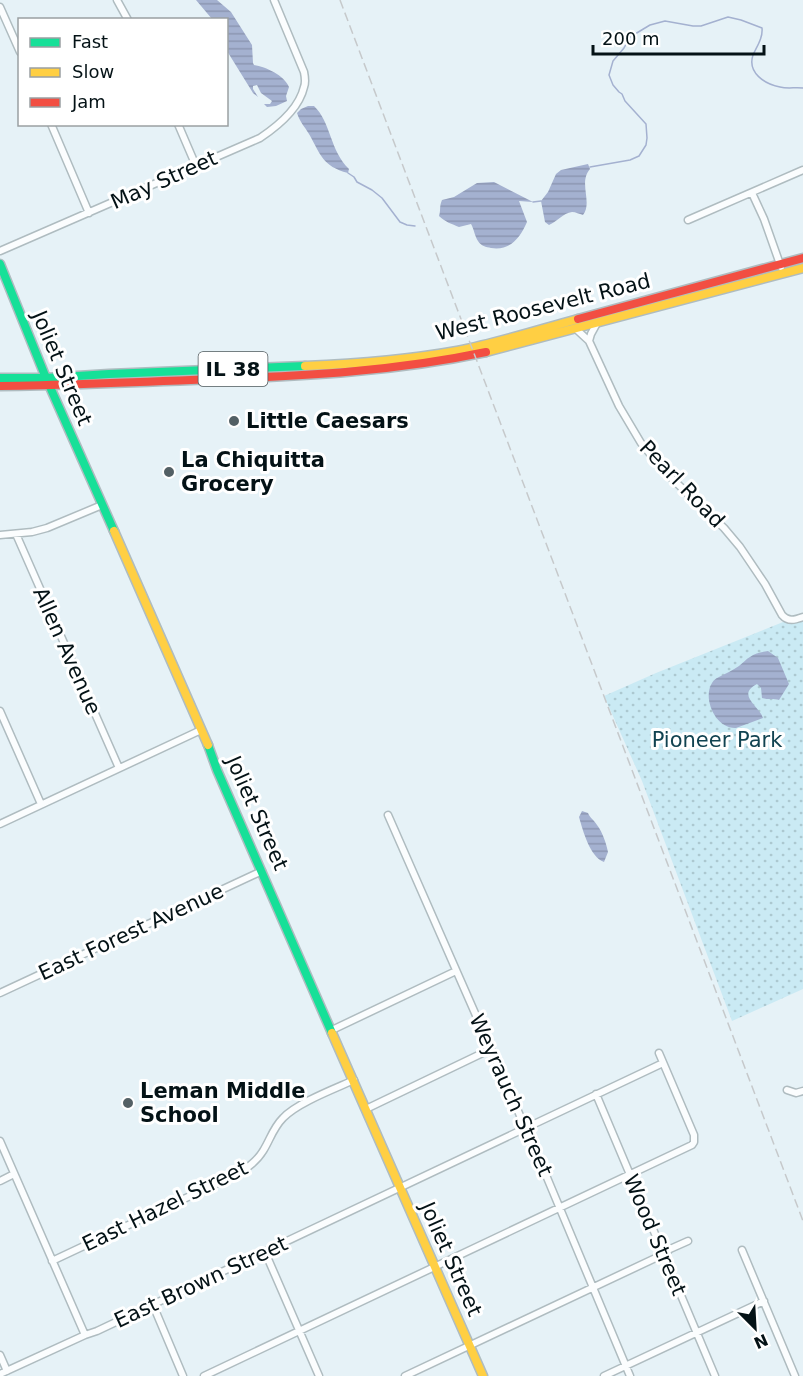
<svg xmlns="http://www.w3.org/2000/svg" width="803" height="1376" viewBox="0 0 803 1376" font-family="'DejaVu Sans',sans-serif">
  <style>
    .park { fill: url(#park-dots) }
    .water { fill: url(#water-rules) }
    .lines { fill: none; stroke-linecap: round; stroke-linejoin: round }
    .stream { stroke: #a4b1d0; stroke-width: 1.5 }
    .street-casing { stroke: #afbcc0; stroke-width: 9 }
    .fast-casing { stroke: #afbcc0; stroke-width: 11 }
    .slow-casing { stroke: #afbcc0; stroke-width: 11 }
    .jam-casing { stroke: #afbcc0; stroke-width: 11 }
    .street { stroke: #fbfdfe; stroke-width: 6 }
    .fast { stroke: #16e098; stroke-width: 8 }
    .slow { stroke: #ffcf43; stroke-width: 8 }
    .jam { stroke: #f24e42; stroke-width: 8 }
    .rail { stroke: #c6c9cb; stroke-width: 1.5; stroke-dasharray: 9 4.5; stroke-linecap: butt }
    .poi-dot { fill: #536065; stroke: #fff; stroke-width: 2 }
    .labels { text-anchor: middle; stroke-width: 6; stroke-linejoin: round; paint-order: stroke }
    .shield { fill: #fff; stroke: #4f595c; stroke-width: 1.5 }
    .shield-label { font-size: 20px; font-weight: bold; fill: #041216 }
    .street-label { font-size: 21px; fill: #041216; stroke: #fff }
    .poi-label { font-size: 21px; font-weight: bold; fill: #041216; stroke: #fff; text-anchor: start }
    .park-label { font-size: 21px; fill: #114351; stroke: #fff }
  </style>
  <defs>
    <pattern id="park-dots" width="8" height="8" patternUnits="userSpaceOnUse" patternTransform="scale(1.5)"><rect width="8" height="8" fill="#caeaf4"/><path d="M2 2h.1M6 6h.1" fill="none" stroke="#acc8d0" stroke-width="1.8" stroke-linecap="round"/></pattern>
    <pattern id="water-rules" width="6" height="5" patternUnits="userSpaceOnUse" patternTransform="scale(1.5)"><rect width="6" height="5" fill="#a4b1d0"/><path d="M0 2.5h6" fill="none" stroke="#8c97b2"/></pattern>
  </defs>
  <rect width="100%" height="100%" fill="#e6f2f7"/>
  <path class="park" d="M803 614V989L732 1021 642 781 604 696 656 673Z"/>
  <path class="water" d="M196 0H217L231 12 252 45 253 63 254 65C266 67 284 75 289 87L286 96 287 101 276 106 267 107 264 104H270L272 101 261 93 257 85 253 86V89L258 97 253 93 227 51 226 20 212 19Z
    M308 106H314C331 122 330 151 349 169L348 173C322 166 321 155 309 134 304 126 300 122 297 113L301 109Z
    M588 164 590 169C578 183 593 202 583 215 579 214 576 212 572 212 563 213 557 222 549 225L545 222 541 201 548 192 556 174 561 170Z
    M494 182 533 202 519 201 527 222C520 238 510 251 491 248 486 247 481 246 478 241 475 237 474 229 471 224L459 227C452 224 445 222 439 216 441 210 439 207 442 200L454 197 477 183Z
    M768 651 778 658 789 684 779 700C774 698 768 700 762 698L761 688 757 684C736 695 759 706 763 718L736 728C716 729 702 699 712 683 714 680 715 679 719 677 725 674 733 670 739 666 743 663 746 659 750 657 755 653 762 652 768 651Z
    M582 811 588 813C590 818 594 820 597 825 603 833 606 843 608 852L604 862C590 857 583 831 579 817Z"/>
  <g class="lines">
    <path class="stream" d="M590 167 630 160 639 156 646 145 647 138 646 124 625 101 622 94 619 92 613 85 609 75 613 61 624 48 630 37 650 25 665 21 693 26H701L728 17 741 20 762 28C763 38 757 46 753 55 747 73 765 84 780 87 788 89 795 87 803 88
      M348 173 354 177 357 182 372 190 382 198 400 222 407 225 415 226
      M533 202 541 201"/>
    <defs>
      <path id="street" d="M117 0 128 20
        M0 7 20 52
        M51 124 89 213
        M178 124 196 166
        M752 193 764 219 781 267
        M688 220 803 170
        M0 251 260 138C278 126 299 109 304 87 306 82 305 77 304 72L274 0
        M576 329 589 341 619 406 641 443 665 472 724 528 740 547 765 584 782 615C788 622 795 620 803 617
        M589 341 591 334 597 323
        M16 534 119 768
        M0 535 32 532 47 528 102 505
        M0 711 41 804
        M388 815 543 1168 630 1376
        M0 824 201 730
        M0 993 262 871
        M332 1030 456 971
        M787 1090 796 1093 803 1091
        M596 1094 715 1376
        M366 1109 491 1049
        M0 1141 85 1335
        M0 1181 14 1174
        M742 1250 795 1376
        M265 1252 319 1376
        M52 1261 239 1173C249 1167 257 1161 263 1151 270 1140 273 1128 283 1118 297 1103 334 1089 354 1080
        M153 1305 183 1376
        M0 1355 7 1371
        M0 1374 85 1335 97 1331 663 1063
        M204 1376 692 1145 694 1142V1135L659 1053
        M405 1376 664 1254 670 1249 688 1241
        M604 1376 764 1301"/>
      <path id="fast" d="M0 264 46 378 114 531
        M0 378H46L109 374 305 366
        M208 745 217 770 332 1033"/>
      <path id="slow" d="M486 352 803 268
        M305 366C356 364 407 360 457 351 498 343 538 330 578 319
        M114 531 208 745
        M332 1033 483 1376"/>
      <path id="jam" d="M578 319 803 258
        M0 386C71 385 143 382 214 379 306 376 396 371 486 352"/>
    </defs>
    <use href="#street" class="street-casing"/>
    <use href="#fast" class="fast-casing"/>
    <use href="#slow" class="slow-casing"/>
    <use href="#jam" class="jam-casing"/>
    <use href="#street" class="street"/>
    <use href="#fast" class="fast"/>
    <use href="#slow" class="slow"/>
    <use href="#jam" class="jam"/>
    <path class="rail" d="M340 0 803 1221"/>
  </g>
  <g class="poi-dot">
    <circle cx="234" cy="421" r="6"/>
    <circle cx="169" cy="472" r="6"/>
    <circle cx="128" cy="1103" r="6"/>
  </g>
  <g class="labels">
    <rect class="shield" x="198.5" y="352" width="69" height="34" rx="4.5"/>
    <g class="shield-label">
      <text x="233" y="376">IL 38</text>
    </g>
    <g class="street-label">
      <text transform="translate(164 180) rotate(-24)" y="7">May Street</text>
      <text transform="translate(543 307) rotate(-14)" y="7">West Roosevelt Road</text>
      <text transform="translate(62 368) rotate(67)" y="7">Joliet Street</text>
      <text transform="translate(682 484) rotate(46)" y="7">Pearl Road</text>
      <text transform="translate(67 651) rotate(66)" y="7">Allen Avenue</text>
      <text transform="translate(257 813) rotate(66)" y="7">Joliet Street</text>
      <text transform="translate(131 932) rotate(-25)" y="7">East Forest Avenue</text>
      <text transform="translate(511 1095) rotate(66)" y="7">Weyrauch Street</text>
      <text transform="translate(165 1206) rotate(-26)" y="7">East Hazel Street</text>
      <text transform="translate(655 1235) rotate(67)" y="7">Wood Street</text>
      <text transform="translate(451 1259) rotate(66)" y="7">Joliet Street</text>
      <text transform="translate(201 1282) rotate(-25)" y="7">East Brown Street</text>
    </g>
    <g class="poi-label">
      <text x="246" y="428">Little Caesars</text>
      <text x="181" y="467">La Chiquitta<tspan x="181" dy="24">Grocery</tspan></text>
      <text x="140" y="1098">Leman Middle<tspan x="140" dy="24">School</tspan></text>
    </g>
    <g class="park-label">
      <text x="717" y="747">Pioneer Park</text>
    </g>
  </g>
  <rect x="18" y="18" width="210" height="108" fill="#ffffff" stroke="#9ba0a2" stroke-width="1.5"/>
  <rect x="30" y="38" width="30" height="9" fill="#16e098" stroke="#9ba0a2" stroke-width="1.5"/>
  <text x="72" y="48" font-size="18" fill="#041216">Fast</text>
  <rect x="30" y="68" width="30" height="9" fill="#ffcf43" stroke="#9ba0a2" stroke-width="1.5"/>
  <text x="72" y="78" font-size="18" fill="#041216">Slow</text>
  <rect x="30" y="98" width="30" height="9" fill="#f24e42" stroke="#9ba0a2" stroke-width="1.5"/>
  <text x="72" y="108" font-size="18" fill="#041216">Jam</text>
  <g transform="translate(755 1328) rotate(156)" stroke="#ffffff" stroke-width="4.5" paint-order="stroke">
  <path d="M0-4.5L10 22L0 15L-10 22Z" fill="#041216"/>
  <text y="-9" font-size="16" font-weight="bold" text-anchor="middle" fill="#041216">N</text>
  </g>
  <path d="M593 45v9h171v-9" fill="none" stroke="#041216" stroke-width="3"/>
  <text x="602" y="45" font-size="18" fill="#041216" stroke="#ffffff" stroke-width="4.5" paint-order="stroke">200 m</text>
</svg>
